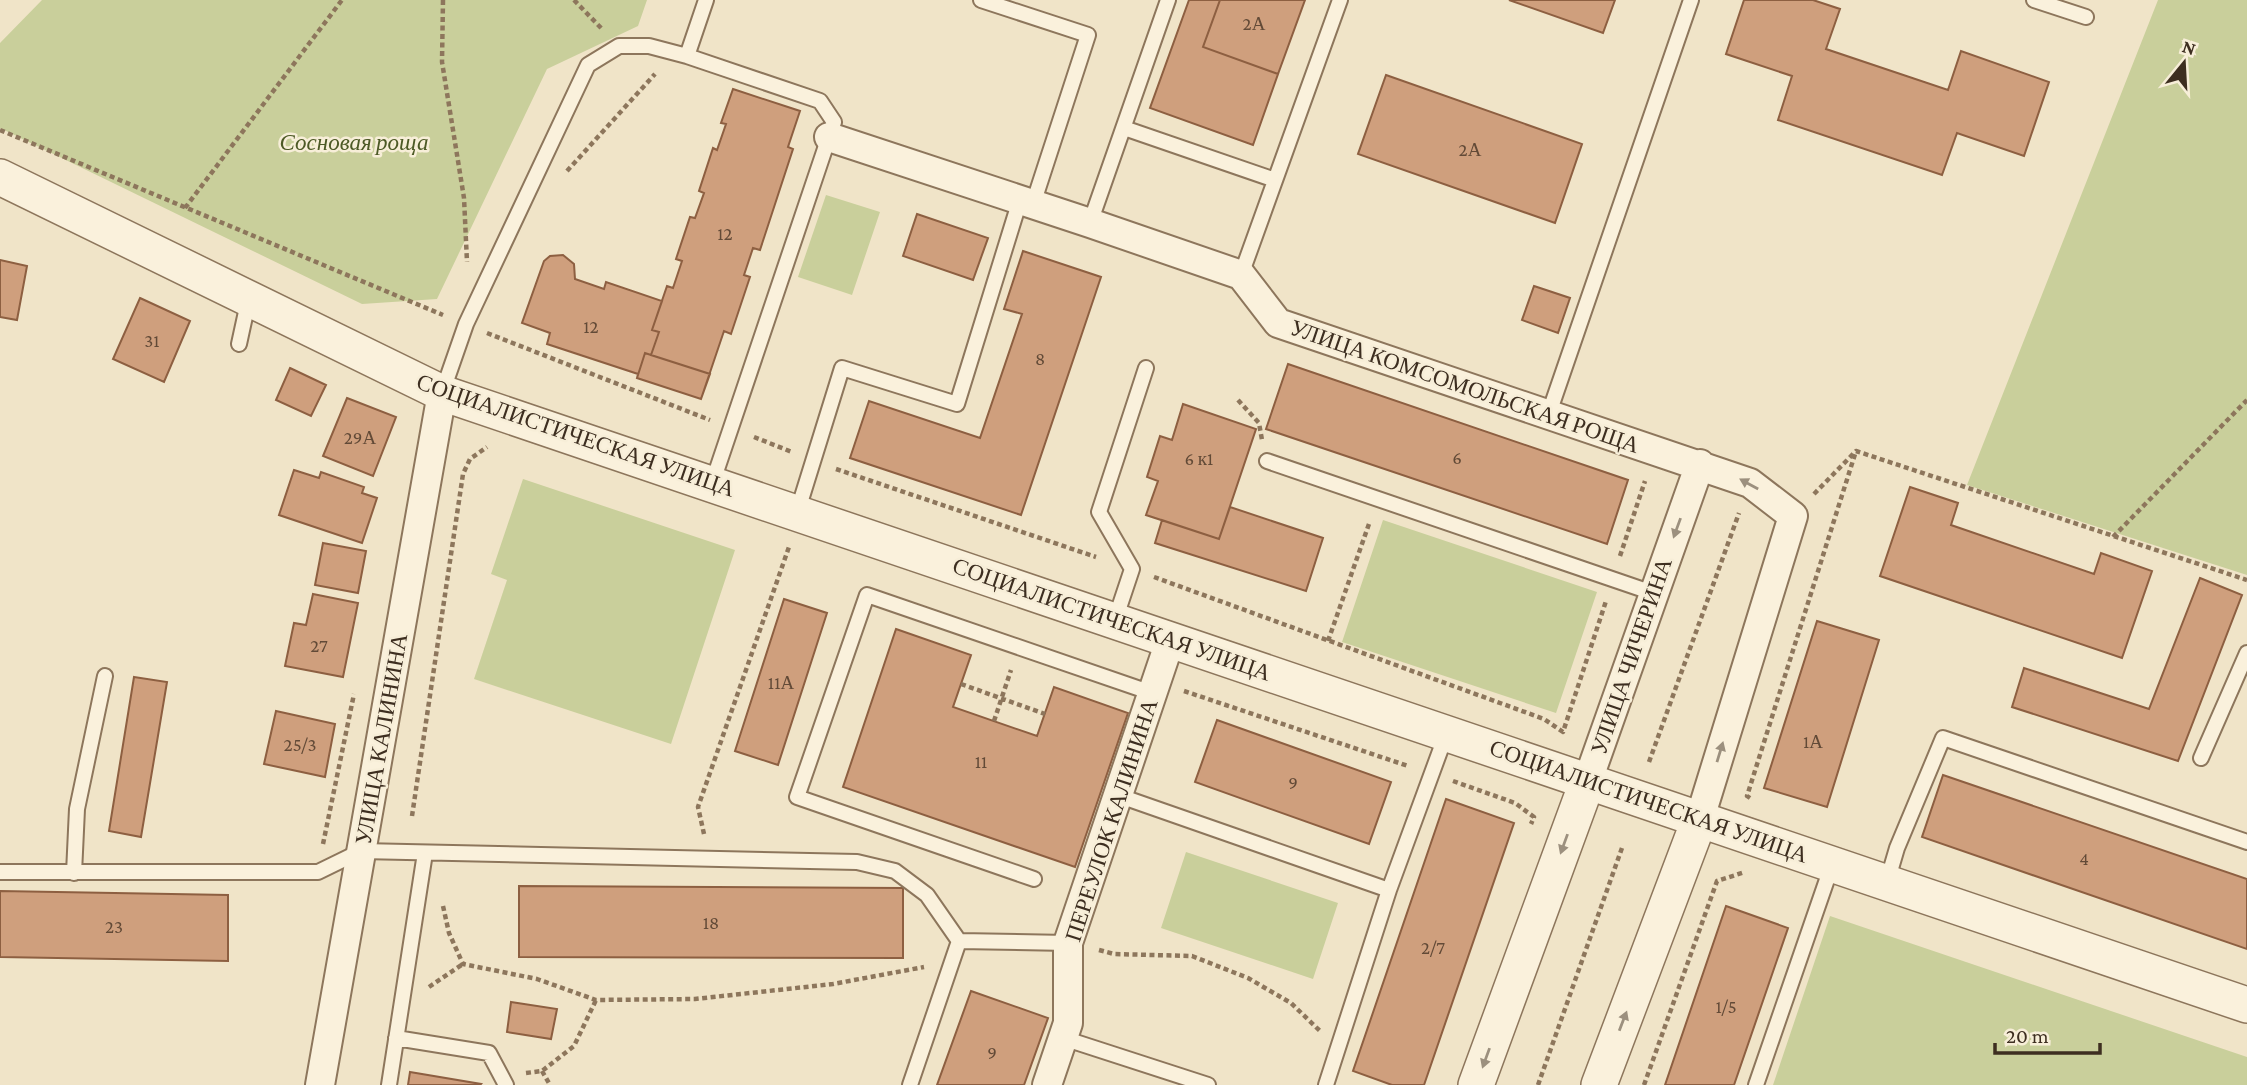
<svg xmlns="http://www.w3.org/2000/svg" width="2247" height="1085" viewBox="0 0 2247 1085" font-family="'Crimson Pro',serif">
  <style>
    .green { fill: #c9cf9b }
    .building { fill: #cf9f7d; stroke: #8d5f41; stroke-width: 2 }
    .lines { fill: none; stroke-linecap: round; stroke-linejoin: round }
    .service-casing { stroke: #8d765c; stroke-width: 18 }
    .minor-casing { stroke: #8d765c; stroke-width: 32 }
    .tertiary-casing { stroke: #8d765c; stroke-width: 38 }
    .path { stroke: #8d765c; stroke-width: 4.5; stroke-dasharray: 5 3.5; stroke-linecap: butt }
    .service { stroke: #faf1dc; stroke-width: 14 }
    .minor { stroke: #faf1dc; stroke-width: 28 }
    .tertiary { stroke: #faf1dc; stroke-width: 35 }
    .oneway { fill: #9c907e }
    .labels { text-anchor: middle; stroke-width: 5; stroke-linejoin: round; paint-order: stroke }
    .number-label { font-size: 19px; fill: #624a37 }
    .park-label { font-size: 23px; font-style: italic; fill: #4d5a26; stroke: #f7eed8 }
    .street-label { font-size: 23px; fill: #3d2e20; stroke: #f7eed8 }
  </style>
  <rect width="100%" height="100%" fill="#f0e4c8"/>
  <path class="green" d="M42 0H647L638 26 547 69 437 299 362 304 0 128V43Z
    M2158 0H2247V575L1967 485Z
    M826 195 880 212 852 295 798 277Z
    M523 479 735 550 671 744 474 679 507 580 491 574Z
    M1383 520 1597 592 1556 713 1342 642Z
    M1186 852 1338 903 1313 979 1161 928Z
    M1830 916 2247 1057V1085H1773Z"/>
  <path class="building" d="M1189 0H1220L1203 47 1278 74 1253 145 1150 108Z
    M1220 0H1305L1278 74 1203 47Z
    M1509 0H1615L1603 33Z
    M1744 0H1813L1840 9 1826 49 1948 90 1961 51 2049 82 2024 156 1957 133 1942 175 1778 120 1792 76 1726 54Z
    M1386 75 1582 144 1555 223 1358 154Z
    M733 89 800 111 788 147 793 149 760 250 753 248 744 275 750 277 731 334 724 331 701 399 637 378 645 353 651 355 659 332 652 330 667 286 673 288 682 261 676 259 690 217 695 218 704 193 699 191 713 148 717 150 726 124 721 123Z
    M917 214 988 238 973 280 903 256Z
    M1023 251 1101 277 1021 515 850 458 869 401 980 438 1022 314 1004 309Z
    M563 255 574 264 575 279 604 289 606 282 662 301 652 330 659 332 651 355 710 374 701 399 637 378 638 374 547 344 550 333 522 323 544 261 550 256Z
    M0 260 27 266 17 320 0 317Z
    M1534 286 1570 298 1558 333 1522 320Z
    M140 298 190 321 164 382 113 359Z
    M1288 364 1628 480 1607 544 1266 429Z
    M290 368 326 385 311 416 276 400Z
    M347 398 396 417 373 476 323 456Z
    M1183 404 1256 429 1219 539 1146 515 1158 481 1147 477 1160 436 1172 440Z
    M294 470 319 478 321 472 364 487 362 493 377 498 362 543 279 515Z
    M1910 487 1958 503 1951 525 2094 574 2101 553 2152 571 2122 658 1880 576Z
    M1230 507 1323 538 1306 591 1155 543 1162 520 1219 539Z
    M323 543 366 551 358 593 315 585Z
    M2200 578 2242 595 2178 761 2012 707 2024 668 2149 709Z
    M313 594 358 603 343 677 285 666 294 623 306 625Z
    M784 599 827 613 778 765 735 751Z
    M1817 621 1879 640 1827 807 1764 788Z
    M896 629 971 655 953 707 1037 736 1054 687 1128 713 1075 867 843 787Z
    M134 677 167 682 141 837 109 831Z
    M276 711 335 724 325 777 264 764Z
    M1217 720 1391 782 1369 844 1195 782Z
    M1943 775 2247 879V949L1922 837Z
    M1446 799 1514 823 1424 1085H1392L1353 1071Z
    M519 886 903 888V958L519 957Z
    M0 891 228 895V961L0 957Z
    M1726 906 1788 928 1734 1085H1665Z
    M971 991 1048 1018 1024 1085H937Z
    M511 1002 557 1009 551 1039 507 1032Z
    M410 1072 481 1084 480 1085H408Z"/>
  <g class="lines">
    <defs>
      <path id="service" d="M981 0 1088 35 1033 204
        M2034 0 2086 17
        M687 56 706 0
        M1124 128 1275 180
        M1090 223 1168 0
        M1241 275 1340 0
        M239 344 249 298
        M442 393 466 324 588 65 619 46H649L687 56 820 101 834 122 712 484
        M1548 416 1691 0
        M1267 461 1653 593
        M797 513 842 368 957 404 1020 200
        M1115 620 1132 569 1099 512 1146 368
        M2201 758 2247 653
        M1117 795 1389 890
        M0 872H318L361 851 857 862 895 871 927 895 959 941 910 1085
        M74 873 77 809 105 676
        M1034 879 797 797 867 595 1152 693
        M1887 882 1897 848 1943 738 2247 842
        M959 941 1068 943
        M396 1038 489 1053 506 1085
        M1063 1038 1208 1085
        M389 1085 425 853
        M1326 1085 1389 890 1447 732
        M1756 1085 1832 865"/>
      <path id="minor" d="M829 137 1090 223 1241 275 1278 323 1750 483 1793 516 1700 818
        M1588 780 1700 464
        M320 1085 442 393
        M1047 1085 1068 1023V943L1171 638"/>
      <path id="tertiary" d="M0 177 442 393 2247 1005
        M1476 1085 1588 780
        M1599 1085 1700 818"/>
    </defs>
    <use href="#service" class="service-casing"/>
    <use href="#minor" class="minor-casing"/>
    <use href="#tertiary" class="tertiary-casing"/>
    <path class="path" d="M443 0 442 62 464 198 467 262
      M574 0 603 30
      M0 130 443 315
      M567 171 655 74
      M185 208 342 0
      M487 333 710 420
      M1238 400 1259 423 1262 440
      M754 437 792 452
      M836 469 1096 557
      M1814 494 1856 451 2247 580
      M2113 537 2247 400
      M1620 556 1645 481
      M1154 577 1544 719 1563 732 1606 601
      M1328 641 1370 521
      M961 684 1045 714
      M1184 691 1408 766
      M994 721 1011 670
      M1649 762 1739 513
      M1453 781 1515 803 1534 817 1531 824
      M1750 798 1747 796 1856 451
      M412 816 463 474 470 459 487 447
      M704 834 698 807 789 547
      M323 844 354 694
      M443 906 449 933 463 964 537 979 596 1000 695 999 833 984 924 967
      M1099 950 1114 954 1192 956 1248 978 1291 1003 1320 1031
      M429 987 463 964
      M542 1071 550 1085
      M526 1073 542 1071 574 1046 596 1000
      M1538 1085 1623 845
      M1644 1085 1717 881 1745 872"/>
    <use href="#service" class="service"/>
    <use href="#minor" class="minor"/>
    <use href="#tertiary" class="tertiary"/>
  </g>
  <defs><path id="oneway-solid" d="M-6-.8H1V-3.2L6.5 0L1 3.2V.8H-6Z" transform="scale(1.75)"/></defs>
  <g class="oneway">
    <use href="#oneway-solid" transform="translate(1749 484) rotate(-151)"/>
    <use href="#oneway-solid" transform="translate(1677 528) rotate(110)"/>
    <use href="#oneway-solid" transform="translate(1720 752) rotate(-73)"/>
    <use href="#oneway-solid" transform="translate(1564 844) rotate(110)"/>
    <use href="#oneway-solid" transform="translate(1623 1021) rotate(-69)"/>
    <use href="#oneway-solid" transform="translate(1486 1058) rotate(110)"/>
  </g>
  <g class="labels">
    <g class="number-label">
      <text x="1254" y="30">2А</text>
      <text x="1470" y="156">2А</text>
      <text x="725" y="240">12</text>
      <text x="591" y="333">12</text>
      <text x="152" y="347">31</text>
      <text x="1040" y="365">8</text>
      <text x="360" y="444">29А</text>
      <text x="1457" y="464">6</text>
      <text x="1199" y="465">6 к1</text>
      <text x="319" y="652">27</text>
      <text x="781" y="689">11А</text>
      <text x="1813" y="748">1А</text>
      <text x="300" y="751">25/3</text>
      <text x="981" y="768">11</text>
      <text x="1293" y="789">9</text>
      <text x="2084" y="865">4</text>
      <text x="711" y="929">18</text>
      <text x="114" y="933">23</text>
      <text x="1433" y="954">2/7</text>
      <text x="1726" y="1013">1/5</text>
      <text x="992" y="1059">9</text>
    </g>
    <g class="park-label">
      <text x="354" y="150">Сосновая роща</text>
    </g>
    <g class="street-label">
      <text transform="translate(1465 386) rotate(19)" y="8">УЛИЦА КОМСОМОЛЬСКАЯ РОЩА</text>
      <text transform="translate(576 435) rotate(19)" y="8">СОЦИАЛИСТИЧЕСКАЯ УЛИЦА</text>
      <text transform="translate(1112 619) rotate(19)" y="8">СОЦИАЛИСТИЧЕСКАЯ УЛИЦА</text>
      <text transform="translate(1631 656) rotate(-71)" y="8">УЛИЦА ЧИЧЕРИНА</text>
      <text transform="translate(381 739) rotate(-80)" y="8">УЛИЦА КАЛИНИНА</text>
      <text transform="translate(1649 801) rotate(19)" y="8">СОЦИАЛИСТИЧЕСКАЯ УЛИЦА</text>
      <text transform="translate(1111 820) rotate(-72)" y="8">ПЕРЕУЛОК КАЛИНИНА</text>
    </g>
  </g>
  <g transform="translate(2184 63) rotate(18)" stroke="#f7eed8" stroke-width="5" paint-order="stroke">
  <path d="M0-5L12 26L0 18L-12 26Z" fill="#3d2e20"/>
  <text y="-10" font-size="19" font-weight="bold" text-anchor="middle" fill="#3d2e20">N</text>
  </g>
  <path d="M1995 1043v10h105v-10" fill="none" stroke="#3d2e20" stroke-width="3.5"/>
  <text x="2006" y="1043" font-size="21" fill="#3d2e20" stroke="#f7eed8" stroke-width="5" paint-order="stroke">20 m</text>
</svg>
